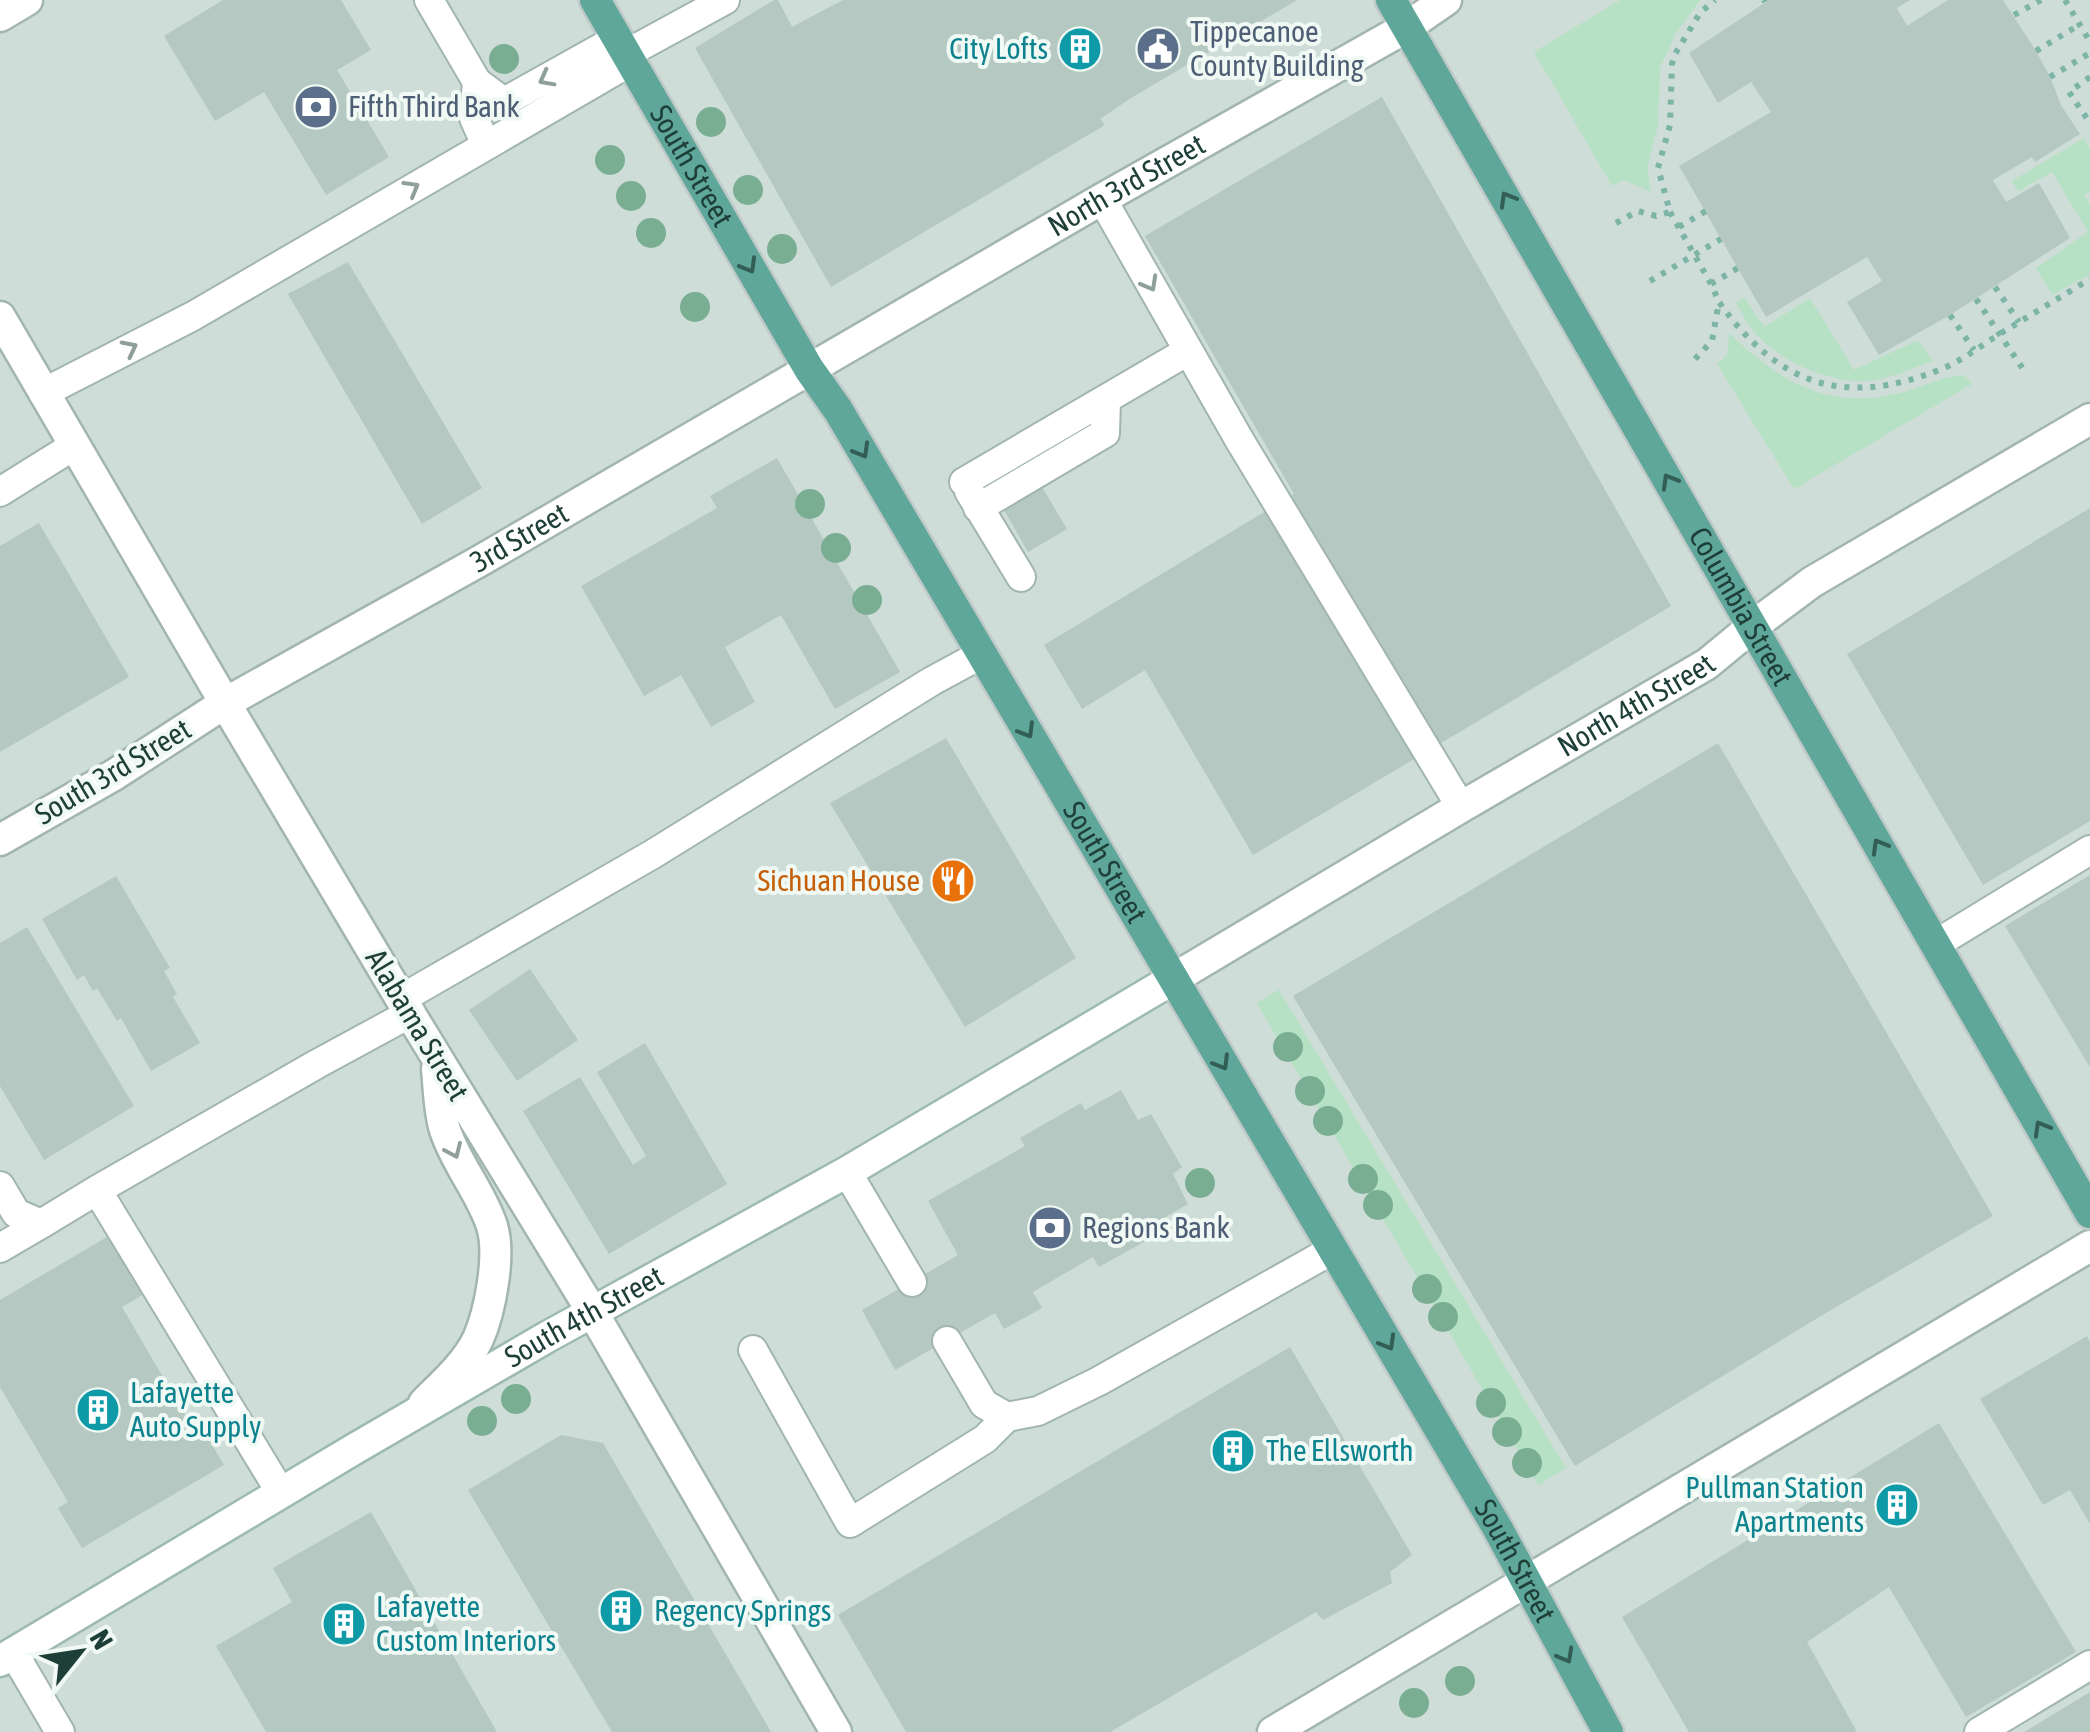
<svg xmlns="http://www.w3.org/2000/svg" width="2090" height="1732" viewBox="0 0 2090 1732" font-family="'Asap Condensed',sans-serif">
  <style>
    .built { fill: #ceddd7 }
    .green { fill: #b6e1c4 }
    .building { fill: #b5c8c1 }
    .lines { fill: none; stroke-linecap: round; stroke-linejoin: round }
    .service-casing { stroke: #a2b5b0; stroke-width: 32 }
    .minor-casing { stroke: #a2b5b0; stroke-width: 35 }
    .tertiary-casing { stroke: #a2b5b0; stroke-width: 35 }
    .secondary-casing { stroke: #9dbab1; stroke-width: 35 }
    .primary-casing { stroke: #c0c9c7; stroke-width: 35 }
    .path { stroke: #7cb4a6; stroke-width: 6; stroke-dasharray: 5 8; stroke-linecap: butt }
    .service { stroke: #fff; stroke-width: 28 }
    .minor { stroke: #fff; stroke-width: 30 }
    .tertiary { stroke: #fff; stroke-width: 30 }
    .secondary { stroke: #fff; stroke-width: 30 }
    .primary { stroke: #5fa79a; stroke-width: 30 }
    .tree { fill: #79ae92 }
    .oneway { stroke: #8e9f9c }
    .oneway2 { stroke: #325e55 }
    .labels { text-anchor: middle; stroke-width: 8; stroke-linejoin: round; paint-order: stroke }
    .service-label { font-size: 30px; fill: #4e5e75; stroke: #f1f9f5; text-anchor: start }
    .culture-label { font-size: 30px; fill: #0d838f; stroke: #f1f9f5; text-anchor: start }
    .street-label { font-size: 30px; fill: #1e3f38; stroke: #f1f9f5 }
    .food-label { font-size: 30px; fill: #c56008; stroke: #f1f9f5; text-anchor: end }
  </style>
  <rect width="100%" height="100%" fill="#e0ede8"/>
  <path class="built" d="M0 0H2090V1732H0Z"/>
  <path class="green" d="M1620 0H1700L1676 33 1660 68 1658 126 1647 168 1651 192 1624 180 1612 186 1534 52Z
    M2084 138 2090 149V191L2084 195 2090 205V274L2052 295 2036 268 2088 232 2052 172 2018 191 2012 181Z
    M1745 298 1764 327 1810 298 1854 370 1918 340 1933 361C1916 367 1898 375 1880 379 1841 388 1785 365 1758 336 1749 327 1743 314 1736 303Z
    M1729 333C1782 383 1828 412 1904 392 1925 386 1943 376 1964 375L1972 384 1794 489 1717 364 1727 355Z
    M1279 990 1566 1468 1538 1485 1257 1003Z"/>
  <path class="building" d="M223 0H341L371 50 337 70 389 157 326 195 264 92 215 121 164 36Z
    M774 0H778L792 27 843 0H1297L1131 98 1100 119 1105 125 831 287 695 48Z
    M1769 0H1910L1897 8 1907 26 1948 0H2003L2036 51 2050 77 2061 105 2080 134 2035 162 2032 157 1993 180 2006 202 2039 183 2070 238 1950 315 1879 355 1847 302 1882 281 1867 257 1766 317 1679 166 1771 112 1751 82 1718 103 1689 53Z
    M1382 97 1671 606 1253 855 1145 670 1082 709 1044 645 1294 494 1145 236Z
    M348 262 482 488 422 524 288 294Z
    M1021 452 1067 529 1028 552 984 475Z
    M777 458 900 672 835 709 781 615 725 647 755 702 711 727 681 675 644 696 581 586 717 508 710 496Z
    M2090 508V821L1983 885 1847 654Z
    M39 523 129 677 0 752V546Z
    M946 738 1076 958 965 1027 830 803Z
    M1718 743 1993 1216 1829 1311 1575 1466 1293 996Z
    M2090 875V1067L2005 926Z
    M116 876 170 968 164 971 177 994 173 997 200 1043 151 1071 121 1018 117 1021 97 988 93 991 84 975 77 980 42 919Z
    M27 927 134 1106 44 1160 0 1086V943Z
    M530 969 578 1040 517 1081 469 1010Z
    M645 1043 727 1184 609 1254 523 1111 580 1077 633 1165 646 1156 597 1072Z
    M1121 1090 1138 1120 1151 1114 1182 1167 1173 1174 1188 1204 1155 1223 1160 1233 1099 1267 1093 1257 1033 1292 1042 1308 1004 1329 995 1313 895 1370 862 1310 958 1255 928 1201 1025 1146 1020 1138 1081 1103 1085 1110Z
    M112 1234 146 1293 122 1307 198 1437 205 1433 224 1465 82 1548 58 1508 68 1502 0 1387V1300Z
    M2087 1336 2090 1342V1524L2070 1490 2043 1505 1980 1399Z
    M1290 1347 1412 1555 1390 1572 1392 1583 1323 1620 1316 1612 1110 1732H906L838 1615Z
    M1939 1423 2076 1652 1966 1717 1889 1587 1807 1642 1857 1732H1689L1622 1617Z
    M561 1435 603 1443 771 1732H612L468 1490Z
    M371 1512 497 1732H266L216 1646 292 1602 273 1568Z
    M2090 1692V1732H2024Z"/>
  <g class="lines">
    <defs>
      <path id="service" d="M429 0 477 82 504 102 617 39
        M626 54 725 0
        M477 82 474 118 486 145
        M1102 199 1240 441 1461 807
        M43 393 193 316 630 62
        M964 482 1188 351
        M969 491 1021 577
        M0 492 75 445
        M978 508 1105 433 1106 400
        M1936 944 2090 850
        M401 999 653 854 932 681 982 654
        M847 1172 912 1282
        M0 1186 16 1213 41 1224 97 1190
        M0 1248 41 1224
        M947 1341 984 1404 1007 1417 1038 1411 1099 1381 1334 1249
        M753 1350 850 1523 985 1439 1007 1417
        M281 1493 97 1190 317 1064 411 1013
        M13 1652 60 1732
        M1979 1732 2090 1665"/>
      <path id="minor" d="M0 16 27 0
        M0 317 225 703 114 775 0 840
        M593 1313 836 1732
        M1273 1732 2090 1246"/>
      <g id="tertiary">
        <path id="s1" d="M1173 979 1461 807 1707 664 1753 626 1812 582 2090 419"/>
        <path id="s2" d="M593 1313 401 999 225 703 478 562 1102 199 1407 27 1446 0"/>
        <path d="M424 1403C443 1384 466 1364 478 1339 490 1312 501 1255 492 1226 481 1192 456 1164 445 1130 439 1111 439 1088 437 1069"/>
      </g>
      <g id="secondary">
        <path id="s3" d="M0 1661 356 1448 547 1337 847 1172 1173 979"/>
      </g>
      <g id="primary">
        <path id="s4" d="M595 0 809 369 838 410 1498 1529 1608 1732"/>
        <path id="s5" d="M1391 0 2090 1213"/>
      </g>
    </defs>
    <use href="#service" class="service-casing"/>
    <use href="#minor" class="minor-casing"/>
    <use href="#tertiary" class="tertiary-casing"/>
    <use href="#secondary" class="secondary-casing"/>
    <use href="#primary" class="primary-casing"/>
    <path class="path" d="M1764 0 1765 2
      M2065 0 2090 42
      M2014 15 2041 0
      M2036 51 2079 25
      M2050 77 2090 53
      M2090 77 2069 92 2090 123
      M1670 212 1711 284 1719 302
      M1616 223 1638 211 1656 216 1670 212 1658 168 1670 125 1672 64 1675 54 1700 13 1715 0
      M1679 227 1706 211
      M1650 281 1721 239
      M1711 284 1738 268
      M1995 287 2019 322
      M1976 299 2023 369
      M1950 315 1974 350
      M1695 359 1712 341 1719 302C1777 384 1843 408 1939 370 1960 362 1979 347 1998 335 2029 316 2059 298 2090 279"/>
    <use href="#service" class="service"/>
    <use href="#minor" class="minor"/>
    <use href="#tertiary" class="tertiary"/>
    <use href="#secondary" class="secondary"/>
    <use href="#primary" class="primary"/>
  </g>
  <g class="tree">
    <circle cx="504" cy="59" r="15"/>
    <circle cx="711" cy="122" r="15"/>
    <circle cx="610" cy="160" r="15"/>
    <circle cx="748" cy="190" r="15"/>
    <circle cx="631" cy="196" r="15"/>
    <circle cx="651" cy="233" r="15"/>
    <circle cx="782" cy="249" r="15"/>
    <circle cx="695" cy="307" r="15"/>
    <circle cx="810" cy="504" r="15"/>
    <circle cx="836" cy="548" r="15"/>
    <circle cx="867" cy="600" r="15"/>
    <circle cx="1288" cy="1047" r="15"/>
    <circle cx="1310" cy="1091" r="15"/>
    <circle cx="1328" cy="1121" r="15"/>
    <circle cx="1363" cy="1179" r="15"/>
    <circle cx="1200" cy="1183" r="15"/>
    <circle cx="1378" cy="1205" r="15"/>
    <circle cx="1427" cy="1289" r="15"/>
    <circle cx="1443" cy="1317" r="15"/>
    <circle cx="516" cy="1399" r="15"/>
    <circle cx="1491" cy="1403" r="15"/>
    <circle cx="482" cy="1421" r="15"/>
    <circle cx="1507" cy="1432" r="15"/>
    <circle cx="1527" cy="1463" r="15"/>
    <circle cx="1460" cy="1681" r="15"/>
    <circle cx="1414" cy="1703" r="15"/>
  </g>
  <defs><path id="oneway-chevron" d="M-2-3.5L2.5 0L-2 3.5" fill="none" stroke-width="1.6" stroke-linecap="round" stroke-linejoin="round" transform="scale(2.5)"/></defs>
  <g class="oneway">
    <use href="#oneway-chevron" transform="translate(546 79) rotate(152)"/>
    <use href="#oneway-chevron" transform="translate(412 188) rotate(-30)"/>
    <use href="#oneway-chevron" transform="translate(1150 284) rotate(61)"/>
    <use href="#oneway-chevron" transform="translate(130 348) rotate(-27)"/>
    <use href="#oneway-chevron" transform="translate(454 1151) rotate(66)"/>
  </g>
  <g class="oneway2">
    <use href="#oneway-chevron" transform="translate(1507 199) rotate(-120)"/>
    <use href="#oneway-chevron" transform="translate(749 266) rotate(60)"/>
    <use href="#oneway-chevron" transform="translate(862 451) rotate(60)"/>
    <use href="#oneway-chevron" transform="translate(1669 481) rotate(-120)"/>
    <use href="#oneway-chevron" transform="translate(1027 731) rotate(59)"/>
    <use href="#oneway-chevron" transform="translate(1879 846) rotate(-120)"/>
    <use href="#oneway-chevron" transform="translate(1222 1063) rotate(59)"/>
    <use href="#oneway-chevron" transform="translate(2041 1128) rotate(-120)"/>
    <use href="#oneway-chevron" transform="translate(1388 1343) rotate(60)"/>
    <use href="#oneway-chevron" transform="translate(1566 1656) rotate(61)"/>
  </g>
  <defs>
    <symbol id="building-disc" viewBox="-11 -11 22 22"><circle r="9.5" fill="#0f9aa8" stroke="#f1f9f5"/><path d="M-4-6H4V6H1V3H-1V6H-4ZM-2.5-4.3h1.7v1.8h-1.7ZM.8-4.3h1.7v1.8H.8ZM-2.5-1h1.7V.8h-1.7ZM.8-1h1.7V.8H.8Z" fill="#fff"/></symbol>
    <symbol id="civic-disc" viewBox="-11 -11 22 22"><circle r="9.5" fill="#5c6f8a" stroke="#f1f9f5"/><path d="M-.6-6.5H3V-4.5H.6V-3L4-1V1h2V6H-6V1h2V-1L-.6-3ZM-1.2 2.5V6h2.4V2.5Z" fill="#fff"/></symbol>
    <symbol id="bank-disc" viewBox="-11 -11 22 22"><circle r="9.5" fill="#5c6f8a" stroke="#f1f9f5"/><path d="M-6-4H6V4H-6ZM0-2.3a2.3 2.3 0 1 0 0 4.6a2.3 2.3 0 1 0 0-4.6Z" fill="#fff"/></symbol>
    <symbol id="restaurant-disc" viewBox="-11 -11 22 22"><circle r="9.5" fill="#e8710a" stroke="#f1f9f5"/><path d="M-5-6h1v4h1v-4h1v4h1v-4h1v5L-1.5 .5V6h-2V.5L-5-1ZM5-6V6H3V1.5H1.5Q1.5-4 5-6Z" fill="#fff"/></symbol>
  </defs>
  <g fill-rule="evenodd">
    <use href="#building-disc" x="1055" y="24" width="50" height="50"/>
    <use href="#civic-disc" x="1133" y="24" width="50" height="50"/>
    <use href="#bank-disc" x="291" y="82" width="50" height="50"/>
    <use href="#restaurant-disc" x="928" y="856" width="50" height="50"/>
    <use href="#bank-disc" x="1025" y="1203" width="50" height="50"/>
    <use href="#building-disc" x="73" y="1385" width="50" height="50"/>
    <use href="#building-disc" x="1208" y="1426" width="50" height="50"/>
    <use href="#building-disc" x="1872" y="1480" width="50" height="50"/>
    <use href="#building-disc" x="596" y="1586" width="50" height="50"/>
    <use href="#building-disc" x="319" y="1599" width="50" height="50"/>
  </g>
  <g class="labels">
    <g class="service-label">
      <text x="1190" y="42">Tippecanoe<tspan x="1190" dy="34">County Building</tspan></text>
      <text x="348" y="117">Fifth Third Bank</text>
      <text x="1082" y="1238">Regions Bank</text>
    </g>
    <g class="culture-label">
      <text x="1048" y="59" text-anchor="end">City Lofts</text>
      <text x="130" y="1403">Lafayette<tspan x="130" dy="34">Auto Supply</tspan></text>
      <text x="1266" y="1461">The Ellsworth</text>
      <text x="1864" y="1498" text-anchor="end">Pullman Station<tspan x="1864" dy="34">Apartments</tspan></text>
      <text x="376" y="1617">Lafayette<tspan x="376" dy="34">Custom Interiors</tspan></text>
      <text x="654" y="1621">Regency Springs</text>
    </g>
    <g class="street-label">
      <text dy="10" stroke="none"><textPath href="#s4" startOffset="192">South Street</textPath></text>
      <text dy="10" stroke="none"><textPath href="#s2" startOffset="1752">North 3rd Street</textPath></text>
      <text dy="10" stroke="none"><textPath href="#s2" startOffset="1050">3rd Street</textPath></text>
      <text dy="10" stroke="none"><textPath href="#s5" startOffset="700">Columbia Street</textPath></text>
      <text dy="10" stroke="none"><textPath href="#s1" startOffset="538">North 4th Street</textPath></text>
      <text transform="translate(113 772) rotate(-31)" y="10">South 3rd Street</text>
      <text dy="10" stroke="none"><textPath href="#s4" startOffset="1002">South Street</textPath></text>
      <text transform="translate(417 1025) rotate(59)" y="10">Alabama Street</text>
      <text dy="10" stroke="none"><textPath href="#s3" startOffset="678">South 4th Street</textPath></text>
      <text dy="10" stroke="none"><textPath href="#s4" startOffset="1812">South Street</textPath></text>
    </g>
    <g class="food-label">
      <text x="920" y="891">Sichuan House</text>
    </g>
  </g>
  <g transform="translate(80 1652) rotate(60)" stroke="#f1f9f5" stroke-width="8" paint-order="stroke">
  <path d="M0-8L18 38L0 25L-18 38Z" fill="#1e3f38"/>
  <text y="-15" font-size="28" font-weight="bold" text-anchor="middle" fill="#1e3f38">N</text>
  </g>
</svg>
